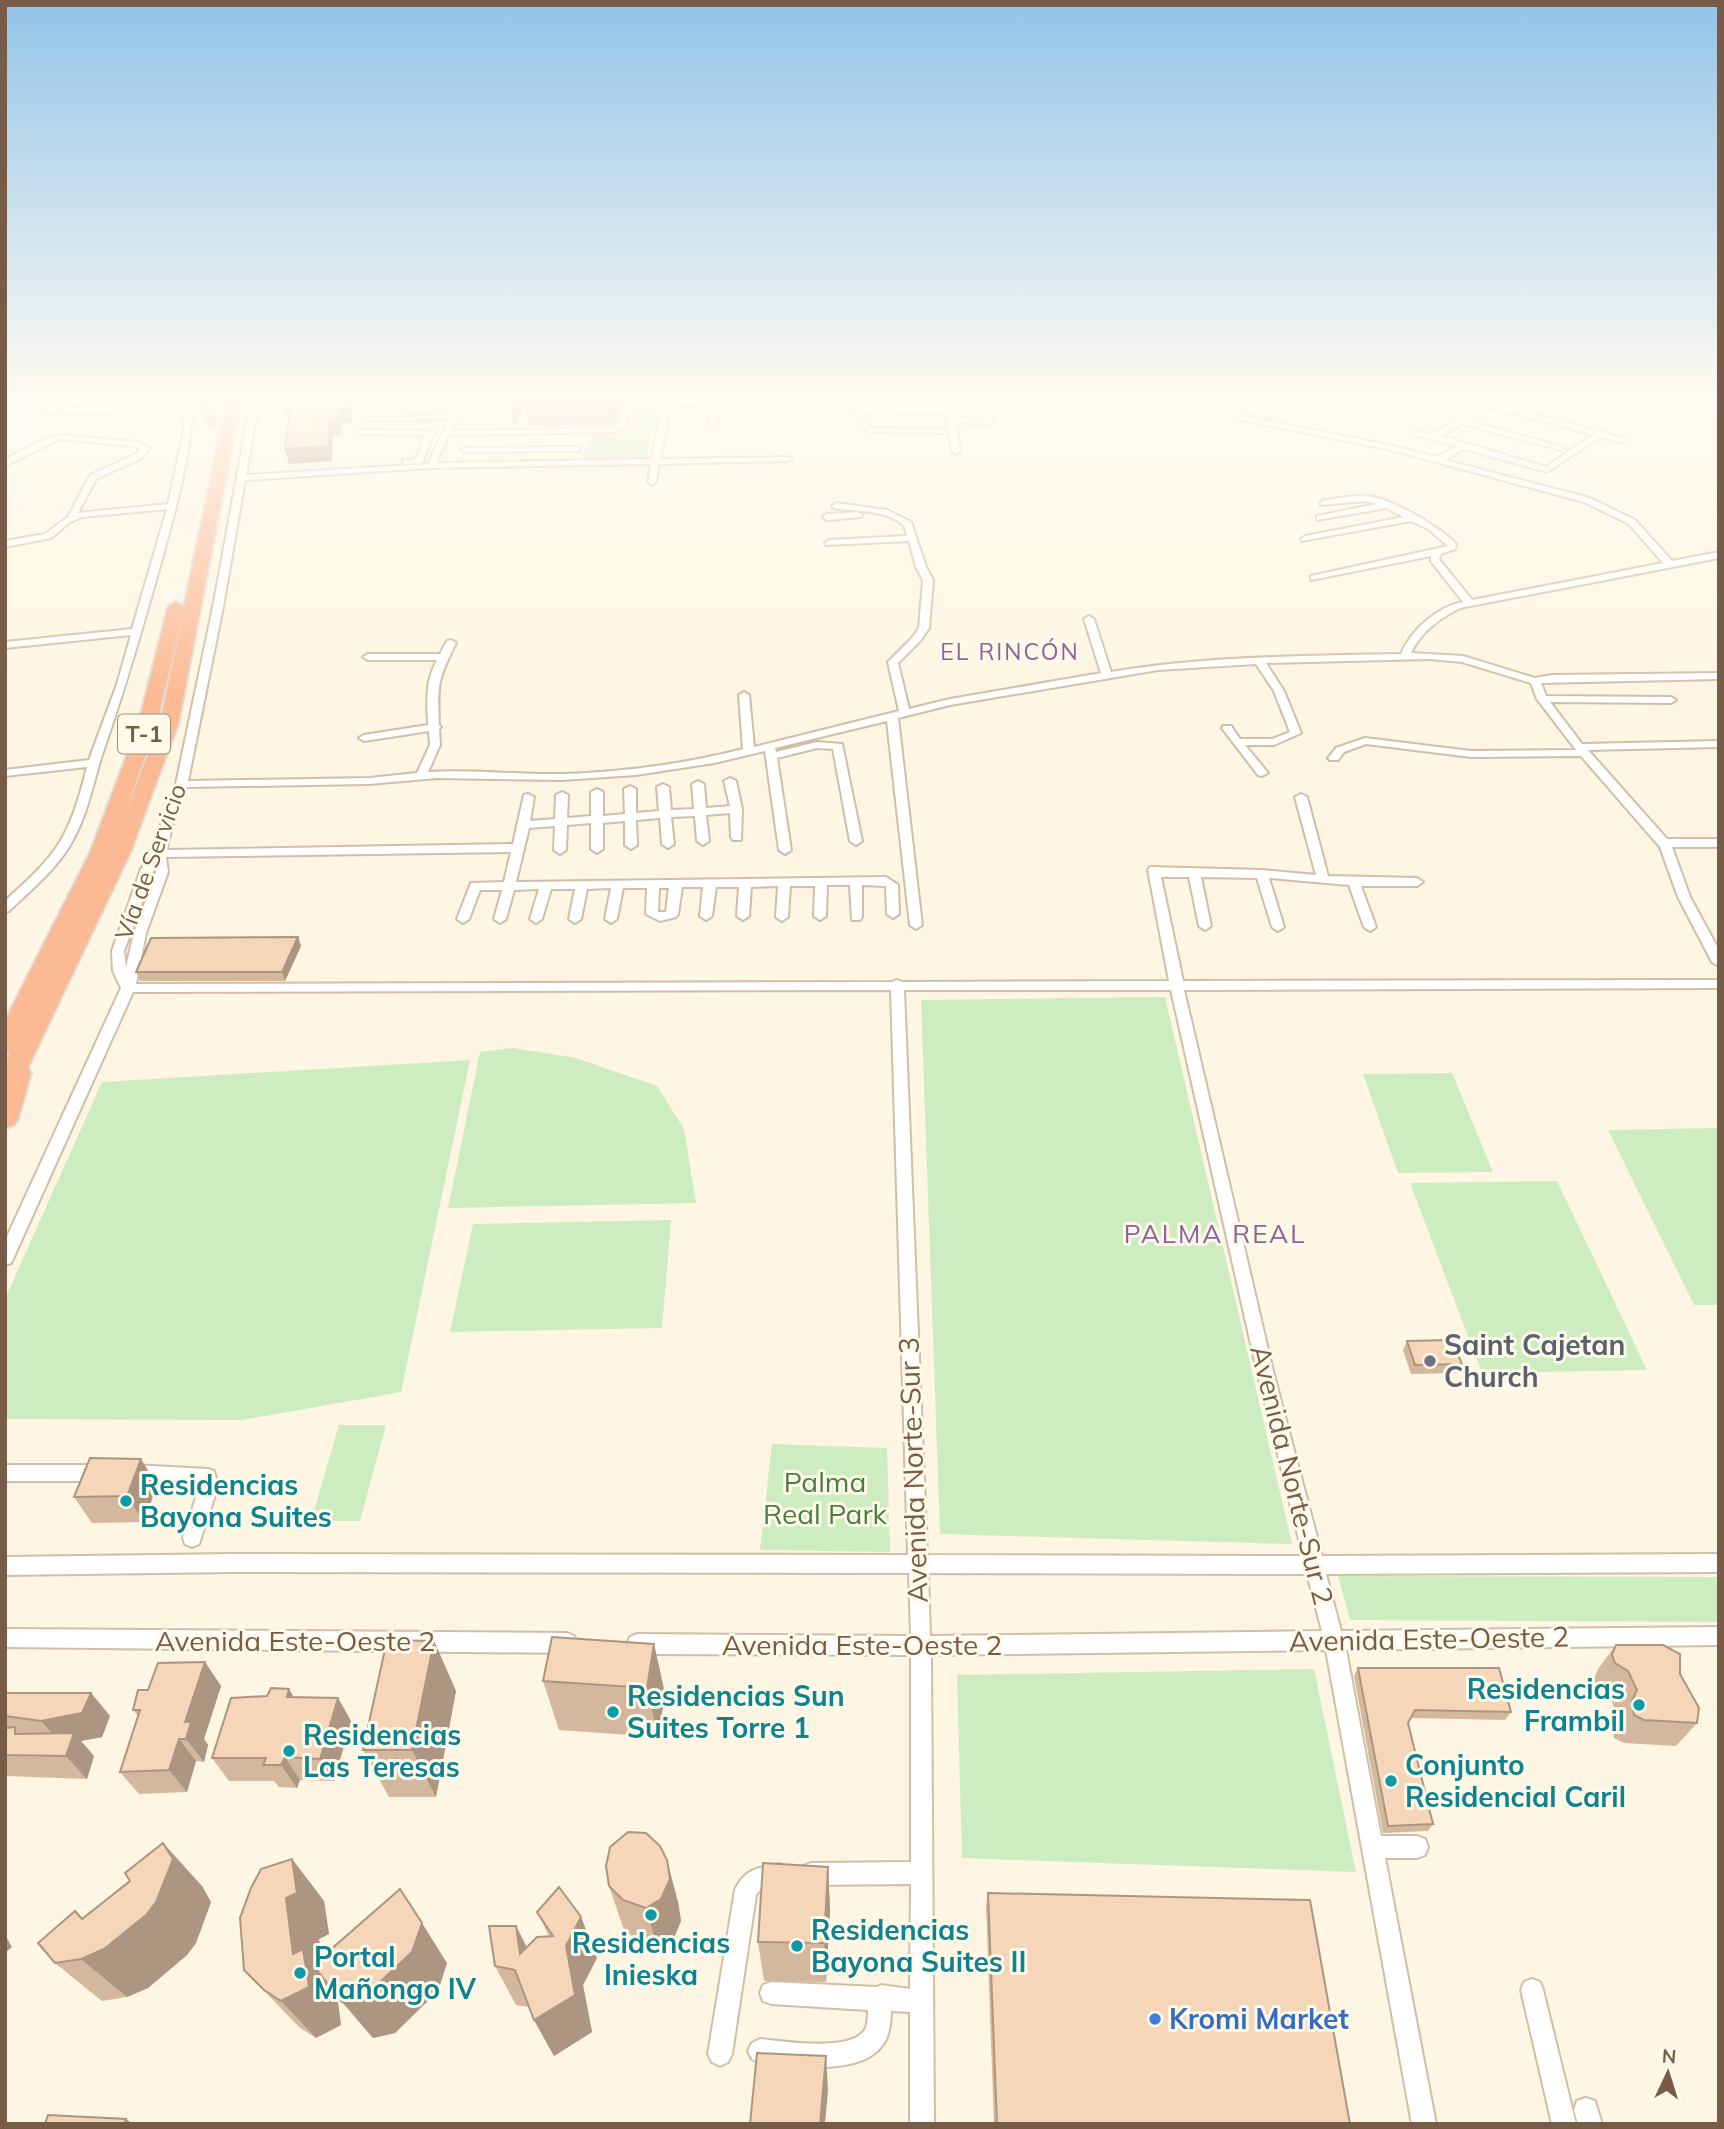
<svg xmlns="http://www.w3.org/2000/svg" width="1724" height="2129" viewBox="0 0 1724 2129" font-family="Mulish,sans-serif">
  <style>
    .green { fill: #cdecbf }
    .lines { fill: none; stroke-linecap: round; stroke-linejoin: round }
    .minor-casing { stroke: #d0bea8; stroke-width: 4 }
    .motorway-casing { stroke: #e1dbd7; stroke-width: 4 }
    .minor { fill: #fff; fill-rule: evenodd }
    .motorway { fill: #fcba94; fill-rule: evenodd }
    .wall { fill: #d3b89e }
    .shaded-wall { fill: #ac9681 }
    .building { fill: #f5d6b8; stroke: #ac9681; stroke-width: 2 }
    .worship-dot { fill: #6b7280; stroke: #fff9ea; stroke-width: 2.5 }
    .culture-dot { fill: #0f9aa8; stroke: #fff9ea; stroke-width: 2.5 }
    .shop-dot { fill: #3f7fe0; stroke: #fff9ea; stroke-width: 2.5 }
    .labels { text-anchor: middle; stroke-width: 6; stroke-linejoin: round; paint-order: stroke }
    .far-quarter-label { font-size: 23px; letter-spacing: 2px; fill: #8e619b; stroke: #fff9ea }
    .shield { fill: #fff9ea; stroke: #a08c78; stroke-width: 2 }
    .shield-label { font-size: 23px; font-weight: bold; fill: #775d47 }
    .street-label { font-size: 24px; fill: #775d47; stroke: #fff9ea }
    .neighbourhood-label { font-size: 26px; letter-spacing: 2px; fill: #8e619b; stroke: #fff9ea }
    .near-worship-label { font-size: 28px; font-weight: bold; fill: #5b616d; stroke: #fff9ea; text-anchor: start }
    .near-street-label { font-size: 28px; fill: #775d47; stroke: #fff9ea }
    .near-park-label { font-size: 28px; fill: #4a7e3e; stroke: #fff9ea }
    .near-culture-label { font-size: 28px; font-weight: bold; fill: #0d838f; stroke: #fff9ea; text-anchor: start }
    .near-shop-label { font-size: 28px; font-weight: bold; fill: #366cbe; stroke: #fff9ea; text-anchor: start }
  </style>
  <rect width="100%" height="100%" fill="#fef6e2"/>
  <path class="green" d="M658 403 647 460 582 462 591 435 627 436 634 405Z
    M1165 997 1292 1544 940 1534 921 1000Z
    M513 1048 576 1058 657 1086 684 1129 696 1203 448 1208 480 1052Z
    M470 1060 401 1392 242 1420 5 1419V1299L102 1082Z
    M1452 1073 1493 1172 1398 1173 1363 1074Z
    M1719 1128V1305H1694L1608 1130Z
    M1557 1181 1647 1370 1482 1373 1410 1183Z
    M671 1220 662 1328 450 1332 473 1224Z
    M339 1425H386L360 1521H311Z
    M772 1444 887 1448 890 1552 760 1550Z
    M1338 1576 1719 1577V1622L1350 1620Z
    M1314 1669 1356 1872 962 1858 957 1675Z"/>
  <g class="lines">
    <defs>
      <path id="minor" d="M48 400H56L50 409 147 406 150 400H158L150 410 41 414Z
        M185 400H193C191 457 175 512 160 566 142 630 124 692 102 755 93 783 88 813 73 840 58 868 32 889 9 911L5 912V901C25 882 47 864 61 840 74 818 81 791 87 767L5 776V770L89 760 117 684 131 635 5 648V642L132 629 167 509 82 517 70 522 51 538 5 547V541L45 534 68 517 90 475 136 454 140 449 134 446 59 439 5 466V460L35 443 58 435 139 442 149 448 142 458 96 479 78 513 168 504 184 430Z
        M251 400H259L246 475 428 464 449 419 370 421 366 419 370 417 451 415 458 400H551L547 402H465L452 431 614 428 617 427 624 403H602L599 400H671L660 459 788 457 792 459 788 461 659 464 656 482 652 485 648 482 651 464 431 468 245 480 223 607 188 781 369 778 417 773 430 745 429 731 364 741 359 738 364 735 428 725C427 699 425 683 437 660H368L363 657 368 654H440L447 641 451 640 456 643C438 679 437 684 439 725L441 727 439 729 440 745 428 772C473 769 518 775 563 774 623 772 684 764 743 749L739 695 744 692 749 695 754 747 899 711 888 662 913 637 919 628 923 580 916 567 909 541 826 545 825 543 829 540 907 536 904 525C883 509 858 512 833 508L832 506 836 503 887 510 911 522 926 567 933 580 929 628 920 641 898 663 909 709 950 699 1101 673 1084 619 1089 616 1094 619 1111 672C1207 656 1304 656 1401 654 1411 630 1437 607 1463 602L1431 561V556L1311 580V576L1448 546 1428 529 1411 521 1302 541 1301 539 1305 536 1404 517 1386 508 1317 520V516L1377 504 1366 501 1321 505 1320 503 1324 500C1338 499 1355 494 1369 496 1392 499 1440 527 1456 544L1455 549 1441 554 1439 559 1472 600 1663 563 1629 524 1584 502 1387 449 1237 419 1215 410 1206 400H1215L1221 406 1242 415 1388 445 1437 457 1456 446 1412 434V430L1433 434 1489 402 1623 438V442H1620L1600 437 1547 472 1464 449 1445 460 1590 498 1635 520 1672 561 1719 552V558L1460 608C1440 618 1420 633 1411 653L1463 656 1535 678 1552 675 1719 673V679L1541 683 1546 696 1671 697 1676 700 1671 703 1550 702 1582 744 1719 741V747L1588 750 1667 839H1719V847H1672L1690 897 1719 950V966L1712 962 1678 897 1660 847 1581 756 1471 757 1366 744 1344 752 1338 760H1330L1328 758 1336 748 1365 738 1471 751 1576 750 1537 699 1531 683 1462 662 1429 659 1266 663 1284 691 1301 733 1274 745H1245L1268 773 1262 776 1258 775 1222 728 1223 726H1231L1240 739H1272L1290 732 1274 691 1256 664 1158 670 950 705 898 718 922 925 916 929 910 925 887 721 775 748 776 752 817 742 842 744 862 841 856 845 850 841 833 749 817 748 777 758 791 850 785 854 779 850 765 751 714 763 636 775 562 780 437 778 369 784 186 787 178 806 166 850 513 844 524 795 528 794 534 797 530 821 555 819 556 795 562 792 568 795 567 818 591 816V792L597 789 603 792V816L625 814 624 789 630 786 636 789V813L659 811 657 787 663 784 669 787 671 810 694 809 692 784 698 781 704 784 706 808 730 806 724 781 730 778 736 781 742 809 741 840H733L731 837 730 813 706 815 709 841 703 845 697 841 695 816 671 817 674 844 668 848 662 844 660 818 636 820 637 845 631 849 625 845V821L603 823V849L597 853 591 849V823L567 825 566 850 560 854 554 850 555 826 529 828 516 882 886 877 898 885 899 914 893 918 887 914 886 886 862 885V917L860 920H852L850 885H827L826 916 820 920 814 916 815 886H790L788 917 782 921 776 917 778 886 751 887 749 916 743 920 737 916 739 887H716L712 916 706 920 700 916 703 887H682L678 914 676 917 660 921 646 914 647 888H623L617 919 611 923 605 919 611 888 587 889 581 919 575 923 569 919 575 889H551L542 919 536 923 530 919 539 889 514 890 506 919 500 923 494 919 502 890H480L469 919 463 923 457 919 471 883 504 882 511 852 166 857 168 872 146 933 136 984 892 982 897 980 902 982 1169 981 1148 870 1150 867 1262 870 1316 875 1295 797 1301 794 1307 797 1328 876 1417 878 1423 882 1417 886H1361L1376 927 1370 931 1364 927 1349 885 1269 878 1284 927 1278 931 1272 927 1257 878 1201 877 1211 926 1205 930 1199 926 1189 877H1161L1183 981 1719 980V988L1184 990 1273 1371 1322 1556 1719 1554V1572L1326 1574 1341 1631 1719 1627V1645L1346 1650 1381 1836H1417L1425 1839 1428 1847 1425 1855 1417 1858H1385L1436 2124H1412L1326 1650 931 1655 934 2124H910V2012L891 2011C891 2023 889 2038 881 2047 858 2076 792 2066 760 2063L752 2059 748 2051 752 2043 760 2039C783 2041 848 2052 864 2031 868 2026 868 2016 868 2010L771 2004 763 2001 760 1993 763 1985 771 1982 877 1987 881 1985 910 1989 911 1884 811 1885 803 1882 800 1874 803 1866 811 1863 911 1862V1655L637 1654 630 1651 627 1644 630 1637 637 1634 911 1636 909 1573 233 1572 5 1575V1557L233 1554 908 1555 891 990 133 992 13 1259 11 1263 5 1265V1241L121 988 113 971 112 951 141 869 153 853 166 806 176 784 213 607ZM663 402 652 459 436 463 449 435 614 432 625 428 631 403ZM1490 407 1593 435 1546 467 1441 436 1462 424 1561 450 1565 448 1467 420ZM155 867 156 872 134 933 126 967 124 951ZM659 888H669L666 912H658ZM904 990H1171L1257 1371 1303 1556 927 1555ZM928 1573 1307 1574 1322 1631 930 1636Z
        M388 400H396L390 406 386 404Z
        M428 400H436L430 406 426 404Z
        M676 400 708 402 718 423 711 425 702 406H682Z
        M769 400H777L773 409 766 407Z
        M982 400H990L992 422 988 424 956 423 960 452 956 454 952 452 949 433 870 432 853 415 857 408 866 407 946 408 945 404 949 402 953 404 955 418 984 419ZM866 411 946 412 949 429 872 428 861 415Z
        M363 430 430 431 434 433 422 463 403 464V460L416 459 425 435 360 434 359 432Z
        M576 447H579V451L465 452 461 450 465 448Z
        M858 512 862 515 861 517 827 520 823 517 827 514Z
        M5 1465H102L108 1467 111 1473 108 1479 102 1481H5Z
        M133 1465 208 1469 214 1471 218 1486 199 1544 192 1547 185 1544 183 1538 200 1485 133 1481 127 1479 124 1473 127 1467Z
        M5 1629 567 1633 574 1636 577 1643 574 1650 567 1653 5 1647Z
        M780 1864 788 1867 791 1875 788 1883 762 1888 756 1895 732 2054 728 2062 720 2066 712 2062 708 2054 735 1890C744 1869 759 1867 780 1864Z
        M1532 1979 1540 1982 1543 1990 1576 2124H1552L1521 1990 1524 1982Z
        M1586 2098 1595 2101 1602 2124H1578L1574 2110 1577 2101Z"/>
      <path id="motorway" d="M198 400H212L220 423 218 426H208Z
        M227 400H241L178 724 130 853 28 1067 31 1073 18 1119 14 1125 5 1128V1062L10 1053 5 1054V1021L90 853 138 726 168 607 176 602 184 607ZM182 618 160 724 123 818 156 726Z"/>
    </defs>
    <use href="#minor" class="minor-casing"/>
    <use href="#motorway" class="motorway-casing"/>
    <use href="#minor" class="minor"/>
    <use href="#motorway" class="motorway"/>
  </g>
  <path class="wall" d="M525 400 526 404 528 400H620L621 405 614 425 528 426 525 406 514 426Z
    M298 937 301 946 285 981H140L136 972Z
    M1407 1341 1462 1364 1457 1373 1411 1374 1403 1350Z
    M157 1485 144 1522 92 1523 74 1497Z
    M434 1641 456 1691 436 1797H389L363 1750Z
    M654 1644 665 1694 658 1737 559 1730 543 1681Z
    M1616 1645 1680 1674 1697 1723 1676 1746 1624 1743 1614 1738 1612 1725 1617 1713 1608 1694 1596 1687 1594 1679 1598 1669Z
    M205 1662 221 1686 204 1739 208 1745 204 1762 196 1761 187 1792 139 1794 120 1772 138 1716 133 1710 148 1690Z
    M1358 1668 1511 1712 1505 1720 1411 1718 1408 1723 1433 1824 1428 1831 1383 1833 1354 1676Z
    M5 1693H91L110 1716 102 1737 81 1741 94 1756 87 1779 5 1776Z
    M294 1697 338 1698 351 1721 334 1781 300 1780 297 1788 279 1787 274 1781H229L212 1758Z
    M292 1859 324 1901 329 1934 319 1939 321 1958 447 1963 438 1991 395 2033 373 2038 337 1995 341 2025 316 2038 299 2027 244 1970Z
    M828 1867 830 1910 826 1982 764 1981 758 1942Z
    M202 1886 211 1902 196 1943 187 1955 148 1988 127 1997 102 2001 55 1963 83 1918Z
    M609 1886 678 1902 681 1921 673 1940 658 1949 636 1941 623 1927Z
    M988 1893 1350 2124H994L986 1906Z
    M537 1912 581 1917 597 1958 583 1985 592 2032 554 2056 534 2020 529 2007 516 2005 495 1966 516 1926 527 1947 549 1936Z"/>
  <path class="shaded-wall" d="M348 400H350L352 407 351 423H342V435L333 436 332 461 289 464 285 449 330 421 339 409Z
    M513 400H525L526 405 514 426 511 405Z
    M612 400H620L621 405 614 425 611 404Z
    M286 409H290L289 423Z
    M298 937 301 946 285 981 282 972Z
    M141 1459 157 1485 144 1522 127 1496Z
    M434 1641 456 1691 436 1797 412 1750Z
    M654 1644 665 1694 658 1737 647 1688Z
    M205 1662 221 1686 204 1739 208 1745 204 1762 186 1739 185 1722Z
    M289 1689 303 1712 287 1697Z
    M91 1693 110 1716 102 1737 81 1741 94 1756 87 1779 66 1756 62 1744 41 1721Z
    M338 1698 351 1721 334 1781 320 1759Z
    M179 1739 196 1761 187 1792 169 1770Z
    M285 1757 300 1780 297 1788 281 1765Z
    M163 1843 202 1886 211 1902 196 1943 187 1955 148 1988 127 1997 81 1959 82 1919 75 1911 111 1943Z
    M292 1859 324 1901 329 1934 319 1939 323 1973 336 1988 341 2025 316 2038 281 2001 293 1954 286 1898Z
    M667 1860 678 1902 681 1921 673 1940 658 1949 646 1908Z
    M828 1867 830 1910 826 1982 824 1943Z
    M581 1917 597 1958 583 1985 592 2032 554 2056 534 2020 566 1946Z
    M422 1923 447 1963 438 1991 395 2033 373 2038 342 2002Z
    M516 1926 536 1966 520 1954Z
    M5 1935 12 1947 5 1953Z
    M826 2056 828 2090 825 2124H820Z
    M126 2119 133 2124H124Z"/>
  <path class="building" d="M287 400H348V408L339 409V421H330L328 446 285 449 290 409H286Z
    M528 400H612L611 404 525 405Z
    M298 937 282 972H136L151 938Z
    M1452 1340 1462 1364 1415 1365 1407 1341Z
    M90 1458 141 1459 127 1496 74 1497Z
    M552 1637 654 1644 647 1688 543 1681Z
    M387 1640 434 1641 412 1750H363Z
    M1616 1645H1663L1680 1654V1674L1699 1708 1697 1723 1644 1720 1634 1715 1632 1701 1637 1690 1628 1671 1615 1663 1612 1655Z
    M205 1662 185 1722H191L186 1739H179L169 1770 120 1772 140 1710H133L138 1690H148L158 1663Z
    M1358 1668H1499L1511 1712 1415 1710 1408 1723 1433 1824 1388 1826Z
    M271 1688 289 1689 287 1697 338 1698 320 1759 285 1757 281 1765H263L266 1758H212L231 1698 267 1696Z
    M5 1693H91L82 1713 41 1721 5 1716Z
    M15 1727V1734L74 1733 66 1756 5 1755V1728Z
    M628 1832 646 1833 660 1846 667 1860 670 1879 661 1899 646 1908 623 1900 609 1886 606 1866 610 1847Z
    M163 1843 173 1859 156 1902 146 1915 104 1949 81 1959 55 1963 38 1943 75 1911 82 1919 130 1881 125 1873Z
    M292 1859 297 1893 286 1898 293 1954 303 1949 309 1987 281 2001 264 1990 244 1970 240 1918 251 1888 261 1869Z
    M763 1863 828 1867 824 1943 758 1942Z
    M559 1887 581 1917 566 1946 575 1995 534 2020 515 1970 495 1966 489 1926H516L520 1954 537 1937 553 1936 537 1912Z
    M400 1889 422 1923 412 1952 365 1996 342 2002 313 1965Z
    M988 1893 1310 1900 1350 2124H997Z
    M757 2053 826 2056 820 2124H750Z
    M48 2115 126 2119 124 2124H45Z"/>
  <linearGradient id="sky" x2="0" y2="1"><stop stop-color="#93c4e8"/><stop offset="0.57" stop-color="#fffbf2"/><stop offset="1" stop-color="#fffbf2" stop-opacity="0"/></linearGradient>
  <rect width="1724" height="698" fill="url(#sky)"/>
  <circle class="worship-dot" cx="1430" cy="1361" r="7"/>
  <g class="culture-dot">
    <circle cx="126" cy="1501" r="7"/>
    <circle cx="1639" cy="1705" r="7"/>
    <circle cx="613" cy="1712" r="7"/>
    <circle cx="289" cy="1751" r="7"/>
    <circle cx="1391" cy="1781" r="7"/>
    <circle cx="651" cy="1915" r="7"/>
    <circle cx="797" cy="1946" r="7"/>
    <circle cx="300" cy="1973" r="7"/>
  </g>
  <circle class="shop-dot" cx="1155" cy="2019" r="7"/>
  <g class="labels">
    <g class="far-quarter-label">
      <text x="1010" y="660">EL RINCÓN</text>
    </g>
    <rect class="shield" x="118" y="714.5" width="52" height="39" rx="5"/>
    <g class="shield-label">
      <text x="144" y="742">T-1</text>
    </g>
    <g class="street-label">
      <text transform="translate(151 862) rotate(-70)" y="8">Vía de Servicio</text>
    </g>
    <g class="neighbourhood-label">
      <text x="1215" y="1243">PALMA REAL</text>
    </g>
    <g class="near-worship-label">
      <text x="1444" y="1355">Saint Cajetan<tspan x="1444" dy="32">Church</tspan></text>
    </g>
    <g class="near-street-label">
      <text transform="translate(913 1470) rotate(-92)" y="10">Avenida Norte-Sur 3</text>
      <text transform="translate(1292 1475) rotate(76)" y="10">Avenida Norte-Sur 2</text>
      <text transform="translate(1429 1639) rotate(-1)" y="10">Avenida Este-Oeste 2</text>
      <text x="295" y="1651">Avenida Este-Oeste 2</text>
      <text x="862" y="1655">Avenida Este-Oeste 2</text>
    </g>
    <g class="near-park-label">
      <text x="825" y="1492">Palma<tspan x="825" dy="32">Real Park</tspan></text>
    </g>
    <g class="near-culture-label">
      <text x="140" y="1495">Residencias<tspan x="140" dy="32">Bayona Suites</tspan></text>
      <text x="1625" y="1699" text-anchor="end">Residencias<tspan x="1625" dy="32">Frambil</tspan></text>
      <text x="627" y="1706">Residencias Sun<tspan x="627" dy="32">Suites Torre 1</tspan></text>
      <text x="303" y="1745">Residencias<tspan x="303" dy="32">Las Teresas</tspan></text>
      <text x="1405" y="1775">Conjunto<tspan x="1405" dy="32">Residencial Caril</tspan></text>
      <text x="811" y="1940">Residencias<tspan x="811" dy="32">Bayona Suites II</tspan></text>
      <text x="651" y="1953" text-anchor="middle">Residencias<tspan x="651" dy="32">Inieska</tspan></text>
      <text x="314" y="1967">Portal<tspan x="314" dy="32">Mañongo IV</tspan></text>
    </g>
    <g class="near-shop-label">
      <text x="1169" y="2029">Kromi Market</text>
    </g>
  </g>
  <rect width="1724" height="2129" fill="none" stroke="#775d47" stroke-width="14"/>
  <g transform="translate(1668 2073) rotate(4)" stroke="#fff9ea" stroke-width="5" paint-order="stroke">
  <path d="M0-5L12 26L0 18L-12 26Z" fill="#775d47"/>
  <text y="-10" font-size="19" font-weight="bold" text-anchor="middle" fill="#775d47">N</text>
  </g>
</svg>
